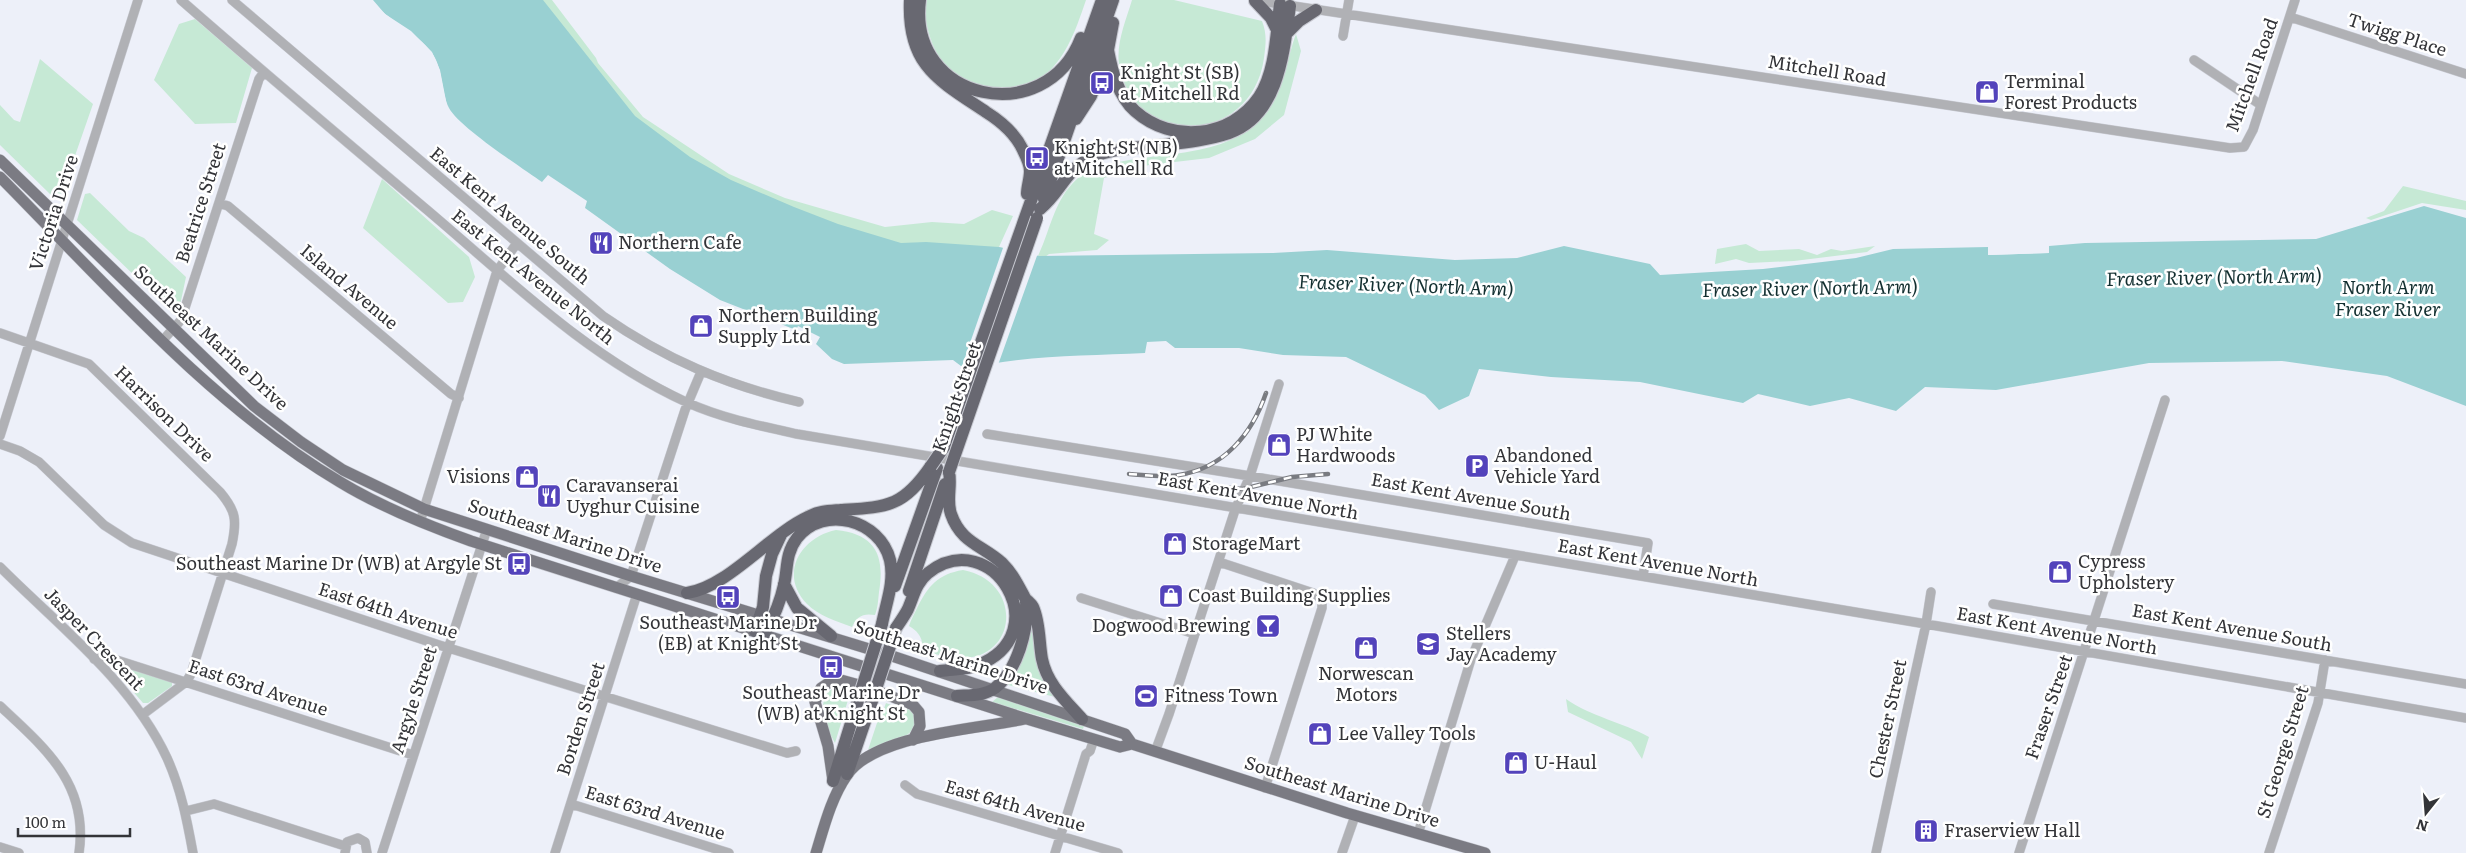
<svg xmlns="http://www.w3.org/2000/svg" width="2466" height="853" viewBox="0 0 2466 853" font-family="Literata,serif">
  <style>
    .green { fill: #c6e9d5 }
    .water { fill: #99d0d2 }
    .pier { fill: #edf0f9 }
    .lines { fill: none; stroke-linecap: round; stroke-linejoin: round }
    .minor-casing { stroke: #c8cad2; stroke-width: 10 }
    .major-casing { stroke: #c8cad2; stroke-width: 12 }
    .highway-casing { stroke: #c8cad2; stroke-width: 14 }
    .minor { stroke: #b0b1b5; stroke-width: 9 }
    .major { stroke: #7b7b83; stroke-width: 11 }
    .highway { stroke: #686871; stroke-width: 12 }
    .rail-casing { stroke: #797b81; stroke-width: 4.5 }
    .rail { stroke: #fff; stroke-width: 2.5; stroke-dasharray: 8; stroke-linecap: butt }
    .highway-bridge-casing { stroke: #c8cad2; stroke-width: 14; stroke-linecap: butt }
    .highway-bridge { stroke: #686871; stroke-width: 12 }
    .labels { text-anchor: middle; stroke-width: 5; stroke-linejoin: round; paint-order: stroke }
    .street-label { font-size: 18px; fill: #333438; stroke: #fff }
    .poi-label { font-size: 18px; fill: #333438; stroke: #fff; text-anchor: start }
    .water-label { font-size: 19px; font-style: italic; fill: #122f30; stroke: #fff }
  </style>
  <rect width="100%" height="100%" fill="#edf0f9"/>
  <path class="green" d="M512 0H552L596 58 598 63 643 117 729 174 785 198 885 227 932 222 964 224 992 210 1013 216 999 247 1038 256C1049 233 1054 203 1072 184 1084 170 1098 167 1115 163 1170 150 1236 159 1271 106 1285 85 1287 58 1296 34L1301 51 1284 115 1255 139 1209 158 1149 165 1104 178 1094 234 1109 240 1097 250 1049 254 1037 263 859 243 663 150Z
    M927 0H1086C1075 32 1065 63 1035 83 1028 88 1014 88 1005 88 967 89 942 74 930 37 926 23 923 14 927 0Z
    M1132 0H1174L1262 21C1267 34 1266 43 1264 58 1252 146 1133 150 1119 64 1116 43 1126 20 1132 0Z
    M195 19 252 68 236 123 195 124 154 80 179 24Z
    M40 59 93 104 62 193 52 196 0 145V105L14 120 20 122Z
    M382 179 469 257 475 277 463 302 448 303 363 228Z
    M2403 186 2466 201V210L2422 203 2371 220 2366 218 2384 211Z
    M90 193 129 231 144 238 186 277 179 310 169 309 77 220 85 194Z
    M1746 244 1759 251 1799 249 1817 255 1831 249 1842 251 1875 246 1867 252 1794 261 1749 263 1736 259 1715 264 1717 249Z
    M836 530C876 534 885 556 879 592 878 601 878 607 875 615 863 613 857 616 852 627 836 621 819 616 807 604 778 574 801 537 836 530Z
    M963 570C1021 581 1019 653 967 658 952 660 936 654 922 650 924 639 918 631 909 626 911 619 914 615 917 608 928 586 938 574 963 570Z
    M1032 625 1055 697 1008 685 1026 652Z
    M113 663 172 682V686L148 703H143L112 667Z
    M836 687 849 691 846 699 848 700 835 743C826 727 813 696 836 687Z
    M998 697 1084 726 1083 729 992 702Z
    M1566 699C1592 717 1622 722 1649 737L1642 759 1631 742 1568 712Z
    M886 703 894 706 896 704C904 707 915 709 915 720 915 741 884 743 868 750L881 711H883Z"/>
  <path class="water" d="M372 0H543L635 116 690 157 731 180 794 207 838 224 901 243 926 242 999 247 1039 256 1273 253 1327 250 1455 260 1517 258 1564 246 1650 264 1660 275 1763 269 1856 258 1893 249 1988 247V255L2049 253V246L2085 243 2316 239 2424 206 2466 218V406L2387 376 2282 361 2149 363 1996 390 1925 387 1896 411 1849 398 1810 406 1758 394 1743 403 1640 382 1551 377 1479 369 1469 396 1439 410 1425 395 1346 357 1283 355 1239 348H1175L1166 341 1147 342 1145 353C1085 356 1023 355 965 369L953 360 844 364 832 359 816 344 820 337 798 326 796 330 720 300 670 269 585 208 587 201 548 175 542 182C522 168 459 127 449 108 441 92 443 68 432 53 416 31 388 22 372 0Z"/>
  <path class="pier" d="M370 0H373L385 14 411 31 432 52 440 70 447 106 443 100 431 56 415 38 376 9Z
    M2049 244V253L1988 255V245L1990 252 2047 251Z
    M1004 245 1038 253 998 365 987 367 976 376 961 369Z"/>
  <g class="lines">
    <defs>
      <path id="minor" d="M181 0C262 71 344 140 426 209 509 279 586 356 686 402 721 418 760 426 797 434L1926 624 2466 718
        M232 0 603 316C665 359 726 385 799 402
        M1254 0 2230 148 2244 147 2253 130 2295 0
        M2290 17 2466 74
        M1343 36 1349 0
        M2194 60 2261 105
        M219 203 228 206 451 394 459 398
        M0 333 89 364 220 492C236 511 237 520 232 544L191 674 186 682 142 715
        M163 340 181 320 259 79 264 72
        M987 434 1250 476 1648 543 1643 576
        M0 436 138 0
        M0 444 20 451 39 462 104 525 132 543 439 645 787 753 796 751
        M420 522 497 271 517 243
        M1219 562 1313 593 1322 599V608L1265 788
        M0 567C59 626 131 681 167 758 181 789 187 820 193 853
        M616 588 631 576 685 410 701 372
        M1081 598 1195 634
        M1993 604 2466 684
        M94 659 104 656 413 755
        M0 706C45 748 89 784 79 853
        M1155 752 1169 714 1235 510 1250 476 1279 384
        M905 785 917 794 1118 853
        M571 804 729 853
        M186 811 214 804 345 846
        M1418 834 1471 659 1515 556
        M0 847 19 853
        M345 853 347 842 358 838 365 842 367 853
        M382 853 487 529
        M555 853 637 594
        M1055 853 1086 754 1090 751 1094 739
        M1342 853 1355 816
        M1876 853 1926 624 1931 592
        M2019 853 2165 400
        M2269 853 2318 703 2325 660"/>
      <path id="major" d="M0 160 254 406 301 442 343 470 424 509 631 576 892 656 1125 734 1132 744
        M0 177C104 282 212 406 340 482 381 507 426 525 471 541L1027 719 1120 747 1132 744 1347 813 1485 853
        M833 781 828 746 815 702 821 688 830 682 841 680 870 688 913 705 919 712 920 726 913 740
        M816 853C824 827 831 798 847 775 875 734 979 729 1025 719"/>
      <path id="highway" d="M910 0C907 65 938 80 986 112 1002 122 1015 133 1023 150 1026 156 1030 164 1030 171 1030 179 1027 187 1027 194
        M920 0C907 101 1045 131 1081 38
        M1255 1 1271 18 1276 28
        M1286 34 1299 21 1316 10
        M1108 50C1112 71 1118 96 1135 111 1172 144 1231 138 1259 97 1276 71 1276 34 1280 4
        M1076 119 1091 96 1108 50 1113 23
        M1044 199 1113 0
        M1040 209C1061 192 1063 173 1090 158 1109 149 1134 148 1154 146 1179 143 1205 141 1229 133 1279 116 1284 50 1290 6
        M944 447 1102 0
        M949 472C952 486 946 500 951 514 961 543 982 545 1002 563 1013 574 1018 585 1025 598 1027 601 1031 603 1033 607 1040 622 1039 643 1042 659 1047 684 1066 701 1082 719
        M784 584 797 608 831 636
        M895 586 937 468
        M909 591 945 484
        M687 593C728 587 769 535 808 517 819 511 829 511 841 510 888 507 903 507 931 466
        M896 628C900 622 905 615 908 609 914 595 916 583 928 573 992 523 1059 633 978 665 967 670 952 669 940 671
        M755 631 763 607 766 576 772 554 781 535
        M764 634C773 619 780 603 784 585 788 568 785 554 797 538 824 504 880 520 890 560 895 582 886 603 882 624
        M957 696C969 695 984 696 995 688 1017 671 1029 629 1026 602
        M847 774 873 698
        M833 781 860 694"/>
    </defs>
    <use href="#minor" class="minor-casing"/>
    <use href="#major" class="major-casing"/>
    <use href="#highway" class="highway-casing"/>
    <use href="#minor" class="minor"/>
    <use href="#major" class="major"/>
    <use href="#highway" class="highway"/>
    <defs>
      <path id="rail" d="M1129 474C1146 475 1163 478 1179 475 1224 468 1252 434 1266 393
        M1205 486 1243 489 1292 477 1328 474"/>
    </defs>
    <use href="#rail" class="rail-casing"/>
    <use href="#rail" class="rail"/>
    <defs>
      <path id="highway-bridge" d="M931 466 944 447
        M949 472 1037 218
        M860 694 882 624
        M873 698 896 628"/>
    </defs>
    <use href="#highway-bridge" class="highway-bridge-casing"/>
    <use href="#highway-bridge" class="highway-bridge"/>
  </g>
  <defs>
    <symbol id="bus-square" viewBox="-11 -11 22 22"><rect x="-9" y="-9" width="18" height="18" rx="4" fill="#5343bb" stroke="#fff"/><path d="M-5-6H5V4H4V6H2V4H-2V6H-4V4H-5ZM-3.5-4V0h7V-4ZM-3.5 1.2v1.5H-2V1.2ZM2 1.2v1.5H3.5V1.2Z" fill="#fff"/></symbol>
    <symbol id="shop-square" viewBox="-11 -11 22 22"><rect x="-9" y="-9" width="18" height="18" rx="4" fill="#5343bb" stroke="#fff"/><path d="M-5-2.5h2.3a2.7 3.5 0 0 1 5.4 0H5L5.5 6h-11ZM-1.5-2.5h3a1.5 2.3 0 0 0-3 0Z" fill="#fff"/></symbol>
    <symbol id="restaurant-square" viewBox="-11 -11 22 22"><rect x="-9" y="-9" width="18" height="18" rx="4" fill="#5343bb" stroke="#fff"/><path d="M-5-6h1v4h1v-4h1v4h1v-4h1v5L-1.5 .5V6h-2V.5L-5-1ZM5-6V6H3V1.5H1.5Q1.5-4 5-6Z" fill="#fff"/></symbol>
    <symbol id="parking-square" viewBox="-11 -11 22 22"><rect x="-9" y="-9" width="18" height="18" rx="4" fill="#5343bb" stroke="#fff"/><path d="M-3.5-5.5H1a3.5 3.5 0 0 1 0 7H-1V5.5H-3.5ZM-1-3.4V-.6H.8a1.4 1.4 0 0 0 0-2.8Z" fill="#fff"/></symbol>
    <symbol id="bar-square" viewBox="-11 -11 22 22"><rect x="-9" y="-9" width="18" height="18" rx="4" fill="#5343bb" stroke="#fff"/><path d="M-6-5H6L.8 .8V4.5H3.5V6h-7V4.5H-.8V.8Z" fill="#fff"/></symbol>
    <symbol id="school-square" viewBox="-11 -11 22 22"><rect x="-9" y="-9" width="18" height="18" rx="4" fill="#5343bb" stroke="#fff"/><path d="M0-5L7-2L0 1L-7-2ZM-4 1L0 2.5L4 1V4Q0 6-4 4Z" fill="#fff"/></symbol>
    <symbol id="stadium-square" viewBox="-11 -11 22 22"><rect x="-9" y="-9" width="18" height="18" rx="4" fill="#5343bb" stroke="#fff"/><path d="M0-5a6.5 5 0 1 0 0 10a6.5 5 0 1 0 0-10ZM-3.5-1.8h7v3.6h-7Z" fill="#fff"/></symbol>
    <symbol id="building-square" viewBox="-11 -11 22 22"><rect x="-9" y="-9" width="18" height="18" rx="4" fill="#5343bb" stroke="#fff"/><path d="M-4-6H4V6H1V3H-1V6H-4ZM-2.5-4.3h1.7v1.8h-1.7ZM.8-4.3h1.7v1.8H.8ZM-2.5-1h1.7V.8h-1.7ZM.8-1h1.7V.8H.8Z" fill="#fff"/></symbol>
  </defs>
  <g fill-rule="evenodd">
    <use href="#bus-square" x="1088" y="69" width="28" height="28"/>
    <use href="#shop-square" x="1973" y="78" width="28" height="28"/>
    <use href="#bus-square" x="1023" y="144" width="28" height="28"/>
    <use href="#restaurant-square" x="587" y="229" width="28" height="28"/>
    <use href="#shop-square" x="687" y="312" width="28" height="28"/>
    <use href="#shop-square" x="1265" y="431" width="28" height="28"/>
    <use href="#parking-square" x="1463" y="452" width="28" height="28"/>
    <use href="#shop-square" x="513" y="463" width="28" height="28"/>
    <use href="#restaurant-square" x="535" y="482" width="28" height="28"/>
    <use href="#shop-square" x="1161" y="530" width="28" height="28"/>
    <use href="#bus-square" x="505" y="550" width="28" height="28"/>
    <use href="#shop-square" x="2046" y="558" width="28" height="28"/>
    <use href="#shop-square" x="1157" y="582" width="28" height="28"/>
    <use href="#bus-square" x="714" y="583" width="28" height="28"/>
    <use href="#bar-square" x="1254" y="612" width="28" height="28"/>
    <use href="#school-square" x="1414" y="630" width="28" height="28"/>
    <use href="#shop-square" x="1352" y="634" width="28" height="28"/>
    <use href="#bus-square" x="817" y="653" width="28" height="28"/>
    <use href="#stadium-square" x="1132" y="682" width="28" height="28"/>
    <use href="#shop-square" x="1306" y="720" width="28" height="28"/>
    <use href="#shop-square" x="1502" y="749" width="28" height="28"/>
    <use href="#building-square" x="1912" y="817" width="28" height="28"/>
  </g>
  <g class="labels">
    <g class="street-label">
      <text transform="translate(2397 35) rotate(18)" y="6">Twigg Place</text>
      <text transform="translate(1827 71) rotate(9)" y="6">Mitchell Road</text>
      <text transform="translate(2252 75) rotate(-70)" y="6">Mitchell Road</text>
      <text transform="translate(201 203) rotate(-72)" y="6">Beatrice Street</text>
      <text transform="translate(54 213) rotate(-72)" y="6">Victoria Drive</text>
      <text transform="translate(510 216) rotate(40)" y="6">East Kent Avenue South</text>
      <text transform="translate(533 277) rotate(39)" y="6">East Kent Avenue North</text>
      <text transform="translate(349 287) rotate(40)" y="6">Island Avenue</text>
      <text transform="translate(211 338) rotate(43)" y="6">Southeast Marine Drive</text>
      <text transform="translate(957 397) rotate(-71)" y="6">Knight Street</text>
      <text transform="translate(164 414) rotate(44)" y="6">Harrison Drive</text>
      <text transform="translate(1258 496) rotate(10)" y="6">East Kent Avenue North</text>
      <text transform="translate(1471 497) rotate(10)" y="6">East Kent Avenue South</text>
      <text transform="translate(565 536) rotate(18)" y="6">Southeast Marine Drive</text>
      <text transform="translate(1658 563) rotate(10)" y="6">East Kent Avenue North</text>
      <text transform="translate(388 611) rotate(18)" y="6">East 64th Avenue</text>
      <text transform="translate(2232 628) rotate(10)" y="6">East Kent Avenue South</text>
      <text transform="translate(2057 631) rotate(10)" y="6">East Kent Avenue North</text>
      <text transform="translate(94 639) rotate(46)" y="6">Jasper Crescent</text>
      <text transform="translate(951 657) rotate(18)" y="6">Southeast Marine Drive</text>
      <text transform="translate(258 688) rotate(18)" y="6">East 63rd Avenue</text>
      <text transform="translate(414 700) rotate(-72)" y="6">Argyle Street</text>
      <text transform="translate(2049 707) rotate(-71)" y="6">Fraser Street</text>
      <text transform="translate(581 719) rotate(-72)" y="6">Borden Street</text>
      <text transform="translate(1888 719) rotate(-78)" y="6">Chester Street</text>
      <text transform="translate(2283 752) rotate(-73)" y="6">St George Street</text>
      <text transform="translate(1342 792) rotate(17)" y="6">Southeast Marine Drive</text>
      <text transform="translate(1015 806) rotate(16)" y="6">East 64th Avenue</text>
      <text transform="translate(655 813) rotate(17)" y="6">East 63rd Avenue</text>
    </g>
    <g class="poi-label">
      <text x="1120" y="79">Knight St (SB)<tspan x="1120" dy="21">at Mitchell Rd</tspan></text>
      <text x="2004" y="88">Terminal<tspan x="2004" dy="21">Forest Products</tspan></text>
      <text x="1054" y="154">Knight St (NB)<tspan x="1054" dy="21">at Mitchell Rd</tspan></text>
      <text x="618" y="249">Northern Cafe</text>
      <text x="718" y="322">Northern Building<tspan x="718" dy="21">Supply Ltd</tspan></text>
      <text x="1296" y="441">PJ White<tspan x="1296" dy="21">Hardwoods</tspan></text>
      <text x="1494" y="462">Abandoned<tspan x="1494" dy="21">Vehicle Yard</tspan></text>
      <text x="510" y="483" text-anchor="end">Visions</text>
      <text x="566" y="492">Caravanserai<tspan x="566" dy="21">Uyghur Cuisine</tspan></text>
      <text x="1192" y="550">StorageMart</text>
      <text x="2078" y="568">Cypress<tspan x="2078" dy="21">Upholstery</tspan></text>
      <text x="502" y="570" text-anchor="end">Southeast Marine Dr (WB) at Argyle St</text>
      <text x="1188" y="602">Coast Building Supplies</text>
      <text x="728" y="629" text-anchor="middle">Southeast Marine Dr<tspan x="728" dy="21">(EB) at Knight St</tspan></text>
      <text x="1250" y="632" text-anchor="end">Dogwood Brewing</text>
      <text x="1446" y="640">Stellers<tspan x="1446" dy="21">Jay Academy</tspan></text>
      <text x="1366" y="680" text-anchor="middle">Norwescan<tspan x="1366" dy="21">Motors</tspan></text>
      <text x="831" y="699" text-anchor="middle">Southeast Marine Dr<tspan x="831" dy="21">(WB) at Knight St</tspan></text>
      <text x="1164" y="702">Fitness Town</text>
      <text x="1338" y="740">Lee Valley Tools</text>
      <text x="1534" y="769">U-Haul</text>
      <text x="1944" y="837">Fraserview Hall</text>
    </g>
    <g class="water-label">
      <text transform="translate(2214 277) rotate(-1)" y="7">Fraser River (North Arm)</text>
      <text transform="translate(1406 285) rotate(2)" y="7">Fraser River (North Arm)</text>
      <text x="2388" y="294">North Arm<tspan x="2388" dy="22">Fraser River</tspan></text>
      <text transform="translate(1810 288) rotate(-1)" y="7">Fraser River (North Arm)</text>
    </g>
  </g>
  <g transform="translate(2426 813) rotate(197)" stroke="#ffffff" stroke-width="4" paint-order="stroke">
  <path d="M0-4L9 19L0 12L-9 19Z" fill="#333438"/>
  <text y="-8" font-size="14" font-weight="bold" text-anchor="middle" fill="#333438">N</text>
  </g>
  <path d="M18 828v8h112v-8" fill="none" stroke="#333438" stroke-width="2.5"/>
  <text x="25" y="828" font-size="15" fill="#333438" stroke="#ffffff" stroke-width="4" paint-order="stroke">100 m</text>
</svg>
